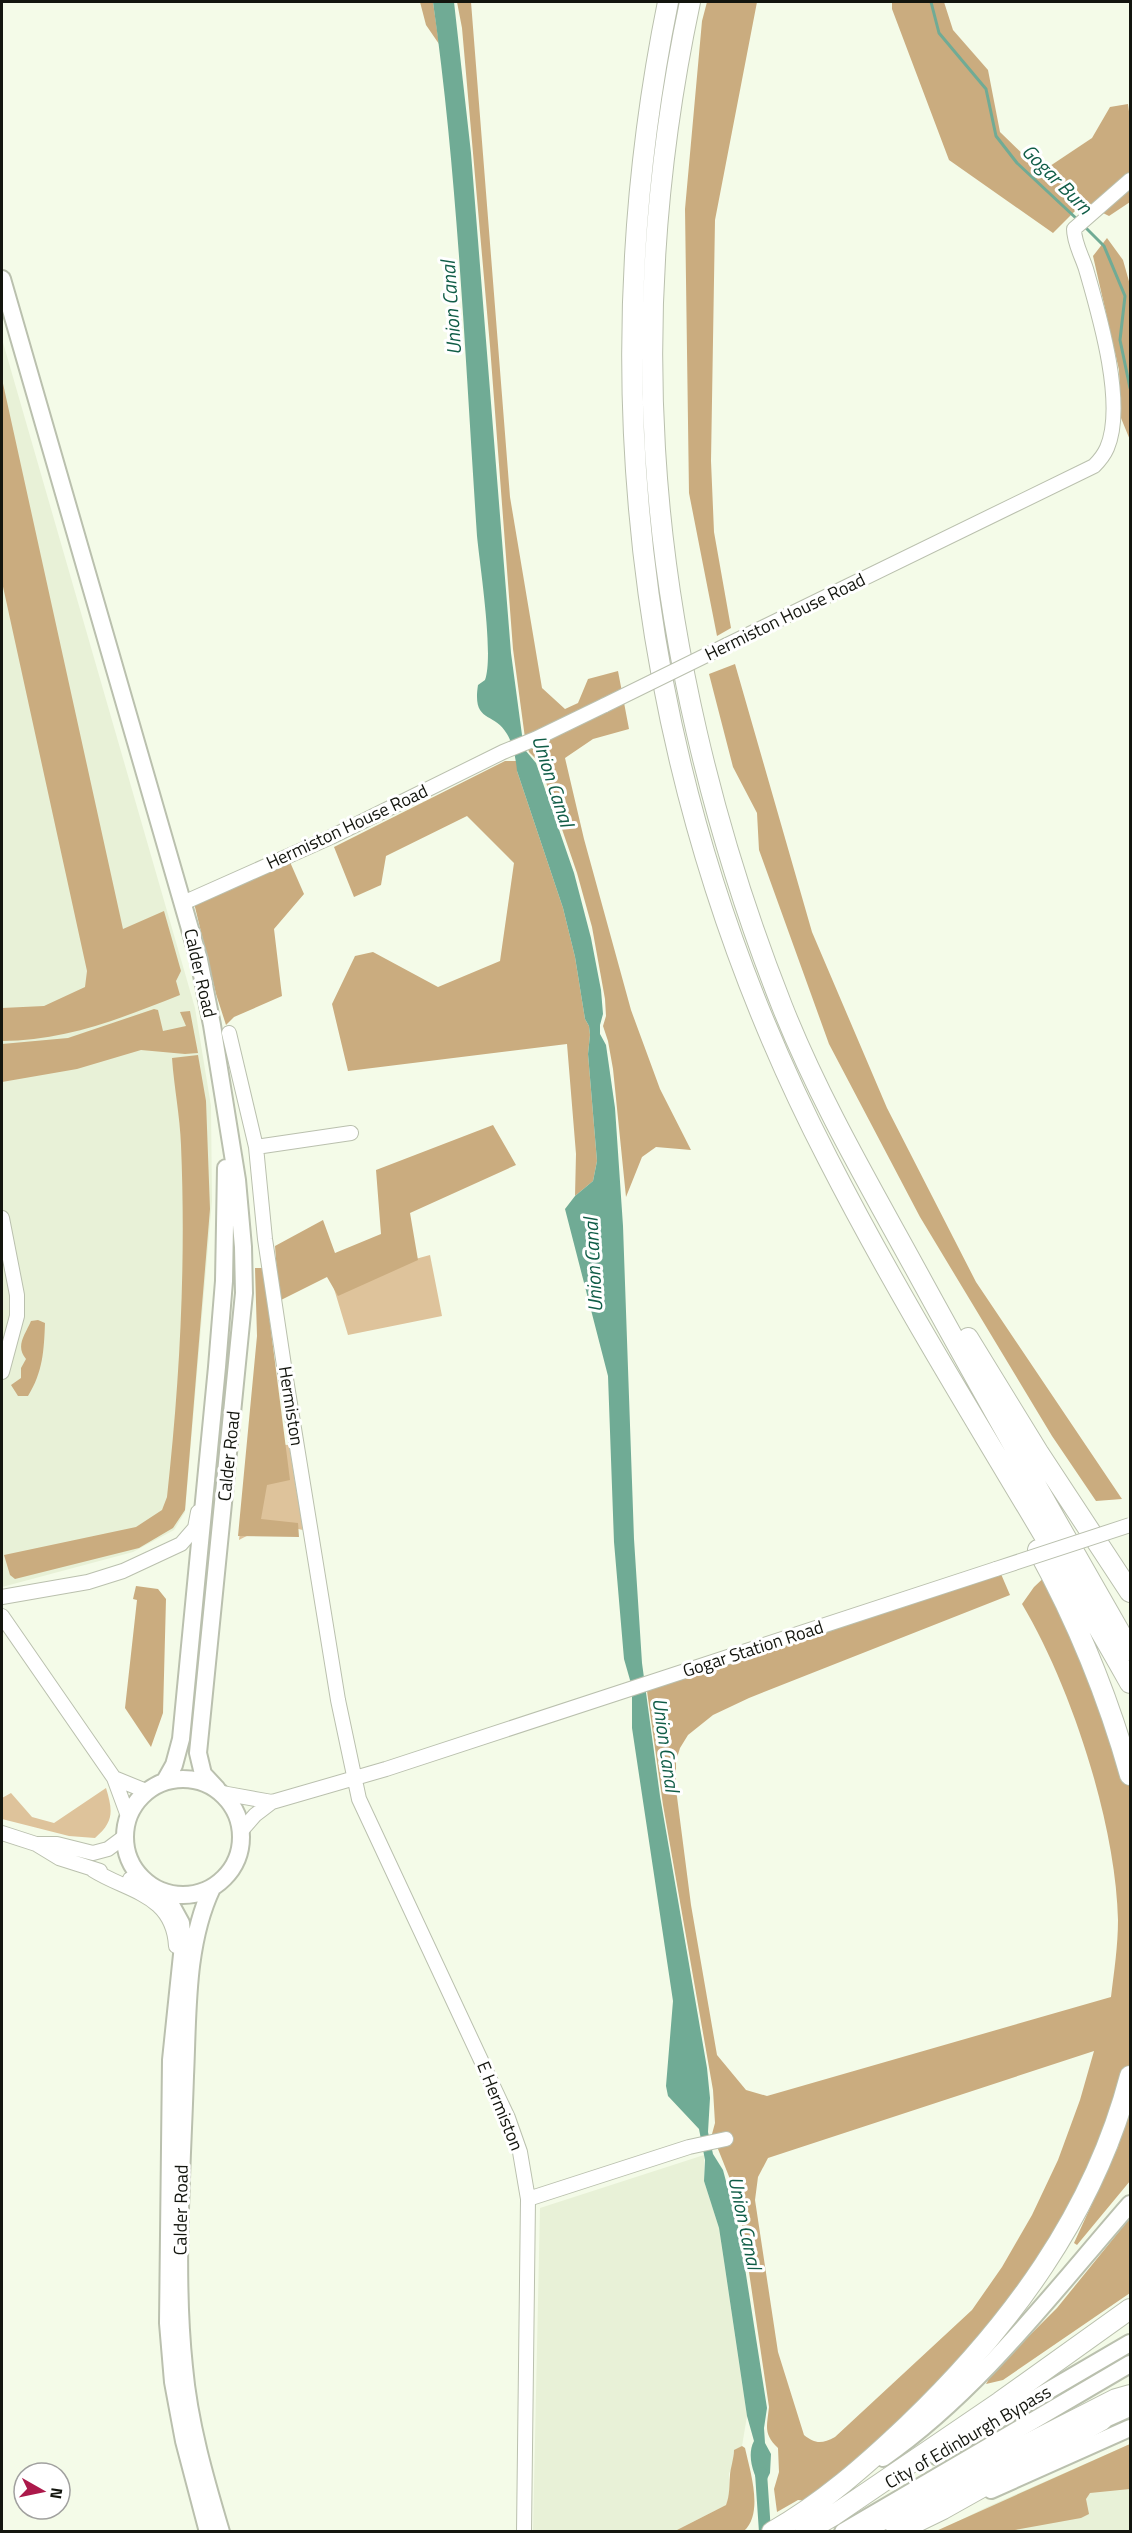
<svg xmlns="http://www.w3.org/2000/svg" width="1132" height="2533" viewBox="0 0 1132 2533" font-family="'Titillium Web',sans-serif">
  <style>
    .built { fill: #e8f1d7 }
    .green { fill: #dec39b }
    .forest { fill: #caac7f; fill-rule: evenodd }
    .water { fill: #70ab95 }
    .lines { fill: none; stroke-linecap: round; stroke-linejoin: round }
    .stream { stroke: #70ab95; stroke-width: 3 }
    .canal { stroke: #70ab95; stroke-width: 12 }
    .minor-casing { stroke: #bac0ae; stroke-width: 16 }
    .major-casing { stroke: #bac0ae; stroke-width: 20 }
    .highway-casing { stroke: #bac0ae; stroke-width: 22 }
    .minor { stroke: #fff; stroke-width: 14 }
    .major { stroke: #fff; stroke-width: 16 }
    .highway { stroke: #fff; stroke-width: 20 }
    .minor-bridge-casing { stroke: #bac0ae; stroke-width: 16; stroke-linecap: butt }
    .minor-bridge { stroke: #fff; stroke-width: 14 }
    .labels { text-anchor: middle; stroke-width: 6; stroke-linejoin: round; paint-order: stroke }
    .street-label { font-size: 18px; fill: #13150e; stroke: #fff }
    .water-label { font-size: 20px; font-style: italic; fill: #105d47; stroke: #fff }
  </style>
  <rect width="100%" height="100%" fill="#f4fbe8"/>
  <path class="built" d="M2 339 195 1008 211 1106 212 1201 185 1512 174 1530 133 1552 2 1587Z
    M704 2155V2181L719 2228 747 2416 742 2446 734 2451 733 2467 729 2473V2497L726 2505 675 2531 533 2532 540 2208Z
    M1130 2444V2531L936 2532 987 2507Z"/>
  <path class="green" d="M430 1255 442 1316 348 1335 332 1282Z
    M250 1443 289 1445 303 1530C281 1524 259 1529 239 1540Z
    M106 1788C113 1811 114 1822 95 1838L69 1836 2 1819V1798L11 1793 32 1817 54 1823Z"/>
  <path class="forest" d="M420 2H433L439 44 426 25Z
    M457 2H471L510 497 542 688 565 709 578 703 588 679 618 671 629 729 593 739 565 758 584 839 631 1010 660 1089 691 1150 656 1147 642 1157 626 1197 613 1069 608 1041 603 1026 606 1016 605 999 592 927 577 873 539 762 529 752 525 738 513 649 490 346 462 28Z
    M707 2H757L715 220 711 461 714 532 731 628 717 636 689 493 685 209 702 21Z
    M892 2H944L953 30 988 70 1000 132 1041 172 1092 138 1110 107 1128 104 1130 119V202L1109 216 1083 203 1053 233 949 160 892 9Z
    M1107 238 1123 260 1130 285V440L1121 418 1119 370 1093 256Z
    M2 379 123 929 164 911 181 971 176 981 180 995C122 1018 65 1041 2 1041V1008L44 1006 85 987 87 971 2 582Z
    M735 664 812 932 887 1108 976 1282 1122 1499 1096 1501 1052 1436 920 1217 829 1044 759 850 757 813 733 767 709 674Z
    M505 761H517V771L563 908 575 957 585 1019 589 1026 590 1035 588 1054 597 1161 593 1181 575 1196 576 1154 567 1044 348 1071 332 1004 355 956 373 952 438 987 500 961 514 863 467 816 386 856 381 885 354 897 334 847Z
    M290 862 304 894 274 929 282 996 234 1017 226 1025 216 994 194 903Z
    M154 1009 158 1010 163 1031 186 1026 180 1012 190 1011 198 1053 185 1054 141 1050 77 1069 2 1082V1044L68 1038Z
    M198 1055 206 1101 210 1209 185 1510 173 1528 139 1548 15 1579 10 1575 4 1555 136 1527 162 1510 167 1497C180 1379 186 1263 181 1145 180 1116 174 1087 172 1058Z
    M493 1125 516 1165 410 1213 418 1260 338 1296 327 1277 279 1301 275 1246 323 1220 335 1253 381 1234 376 1170Z
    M255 1268H263L290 1480 267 1485 261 1519 298 1523 299 1537 238 1536 257 1336Z
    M38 1320 45 1323C44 1350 43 1372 28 1396H18L11 1385 21 1378V1368L26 1359C15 1346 25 1335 31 1321Z
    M1050 1572 1130 1775V2076L1123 2105 1019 2303 821 2502 798 2500 777 2512 774 2489 779 2472 778 2448C763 2434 767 2426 769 2407L742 2225 730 2179 712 2134 715 2123 713 2090 663 1805 647 1691 1001 1574 1010 1595 749 1698 713 1715 688 1735 680 1748 676 1761V1789L691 1905 717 2055 746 2090 767 2096 1111 1997C1114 1972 1118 1946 1118 1920 1116 1824 1071 1686 1022 1604L1034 1587ZM1094 2051 1080 2100 1058 2160 1032 2215 1002 2267 972 2310 835 2437C822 2444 815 2444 804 2435L778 2352 755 2200 758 2177 768 2158Z
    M136 1586 158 1589 166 1599 163 1713 151 1747 125 1708 137 1600 133 1599Z
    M1130 2106V2181L1077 2245 1074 2243 1118 2147Z
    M1130 2218V2293L1003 2380 986 2384 993 2372 1057 2308Z
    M1130 2444V2489L1090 2493 1086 2499 1089 2514 1081 2518 1009 2531H936Z
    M742 2446 745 2448C750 2471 764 2513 744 2531H675L726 2505C730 2495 729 2486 730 2475 730 2470 734 2458 734 2450Z"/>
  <path class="water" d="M433 2H454L471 153 511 653 522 735 526 751 536 763 574 873 591 938 601 990 603 1014 600 1025V1034L606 1045 615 1108 623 1226 634 1539 642 1663 660 1796 707 2068 710 2098 708 2132 713 2154 723 2170 739 2230 767 2408 764 2428 765 2443 771 2454 770 2473 762 2489C754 2476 746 2456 754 2441L747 2416 724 2261 719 2228 704 2181 705 2160 699 2129 668 2096 666 2086 673 2001 632 1728V1687L624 1659 614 1542 608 1376 565 1209 575 1196 593 1181 597 1161 588 1054 590 1035 589 1026 585 1019 575 957 563 908 517 771C516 759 513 744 507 734 494 711 472 724 478 685L485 680C494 655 480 567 477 536 465 358 458 178 433 2Z"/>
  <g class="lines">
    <path class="stream" d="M931 2 939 33 986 89 996 136 1017 163 1078 220
      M1084 226 1104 246 1125 296 1120 340 1130 388"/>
    <path class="canal" d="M761 2473 765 2532"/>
    <defs>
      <path id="minor" d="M727 645 1094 466C1099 461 1104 455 1107 448 1126 404 1099 314 1086 269 1082 256 1074 243 1074 229L1130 180
        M183 903 331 837 503 752 535 739 605 705
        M229 1033 256 1147 265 1239 286 1379 338 1700 359 1799 508 2118 520 2152 528 2199 524 2532
        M256 1147 351 1133
        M2 1218 17 1295V1316L2 1372
        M2 1597 88 1582 123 1571 181 1544 195 1528 198 1512
        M2 1616 114 1778 128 1816
        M114 1778 146 1791
        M222 1793 272 1802
        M241 1831 255 1815 272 1802 386 1769 996 1569
        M2 1833 36 1844 59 1858 100 1871
        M38 1844H57L93 1853 108 1849 124 1837
        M93 1870C128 1892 173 1894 176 1946
        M130 1879 152 1887
        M528 2199 689 2147 726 2139
        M1094 2425 1130 2409"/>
      <path id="major" d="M2 279 199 960 212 1025 237 1180 243 1247 244 1293 198 1753 203 1774 217 1789
        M125 1837a58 58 0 1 1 116 0a58 58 0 1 1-116 0Z
        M165 1781 174 1765 181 1739 217 1367 224 1281 226 1168
        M212 1888C185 1945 188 2014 185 2076 182 2170 174 2273 184 2367 189 2423 205 2478 221 2532
        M164 1892 181 1923 183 1945 171 2060 168 2323 173 2382 184 2441 208 2532
        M936 2456 1130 2343
        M883 2458C980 2390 1053 2292 1130 2204
        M991 2490 1130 2428
        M843 2532 1130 2364"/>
      <path id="highway" d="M668 2C588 396 643 801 828 1159 920 1339 1032 1508 1130 1683
        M690 2C659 148 646 299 655 449 666 636 713 832 782 1006 820 1102 873 1191 922 1281 990 1405 1060 1528 1130 1650
        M968 1338 1038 1452 1130 1592
        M1038 1550C1077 1621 1108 1697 1130 1775
        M772 2532C823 2503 866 2465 908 2425 1010 2327 1094 2214 1130 2076
        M805 2532 834 2515 1000 2402 1130 2309
        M856 2532 882 2520 955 2481 1116 2399 1130 2395
        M896 2532 943 2509 1102 2420"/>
    </defs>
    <use href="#minor" class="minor-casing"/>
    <use href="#major" class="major-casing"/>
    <use href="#highway" class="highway-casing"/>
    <use href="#minor" class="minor"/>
    <use href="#major" class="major"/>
    <use href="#highway" class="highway"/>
    <defs>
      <path id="minor-bridge" d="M605 705 727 645
        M996 1569 1130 1525"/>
    </defs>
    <use href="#minor-bridge" class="minor-bridge-casing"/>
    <use href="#minor-bridge" class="minor-bridge"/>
  </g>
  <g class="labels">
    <g class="street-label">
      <text transform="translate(785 617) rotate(-26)" y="6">Hermiston House Road</text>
      <text transform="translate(347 827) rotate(-25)" y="6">Hermiston House Road</text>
      <text transform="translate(200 973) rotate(77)" y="6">Calder Road</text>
      <text transform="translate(291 1406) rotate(81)" y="6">Hermiston</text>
      <text transform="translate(229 1456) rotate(-84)" y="6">Calder Road</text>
      <text transform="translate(753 1649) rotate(-18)" y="6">Gogar Station Road</text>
      <text transform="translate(500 2106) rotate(68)" y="6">E Hermiston</text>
      <text transform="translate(181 2210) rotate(-89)" y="6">Calder Road</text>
      <text transform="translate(968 2437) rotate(-30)" y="6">City of Edinburgh Bypass</text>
    </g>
    <g class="water-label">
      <text transform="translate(1057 179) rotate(45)" y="7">Gogar Burn</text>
      <text transform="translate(451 308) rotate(-94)" y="7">Union Canal</text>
      <text transform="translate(553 781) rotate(72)" y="7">Union Canal</text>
      <text transform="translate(593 1265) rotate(-93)" y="7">Union Canal</text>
      <text transform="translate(666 1745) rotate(82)" y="7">Union Canal</text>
      <text transform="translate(745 2223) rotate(78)" y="7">Union Canal</text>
    </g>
  </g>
  <rect width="1132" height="2533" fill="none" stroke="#13150e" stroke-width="6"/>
  <g transform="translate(42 2491) rotate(99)"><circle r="28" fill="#ffffff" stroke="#a1a19f" stroke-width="1.5"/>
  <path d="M0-4.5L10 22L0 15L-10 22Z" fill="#ac194b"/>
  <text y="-9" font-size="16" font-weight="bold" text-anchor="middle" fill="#13150e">N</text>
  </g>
</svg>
